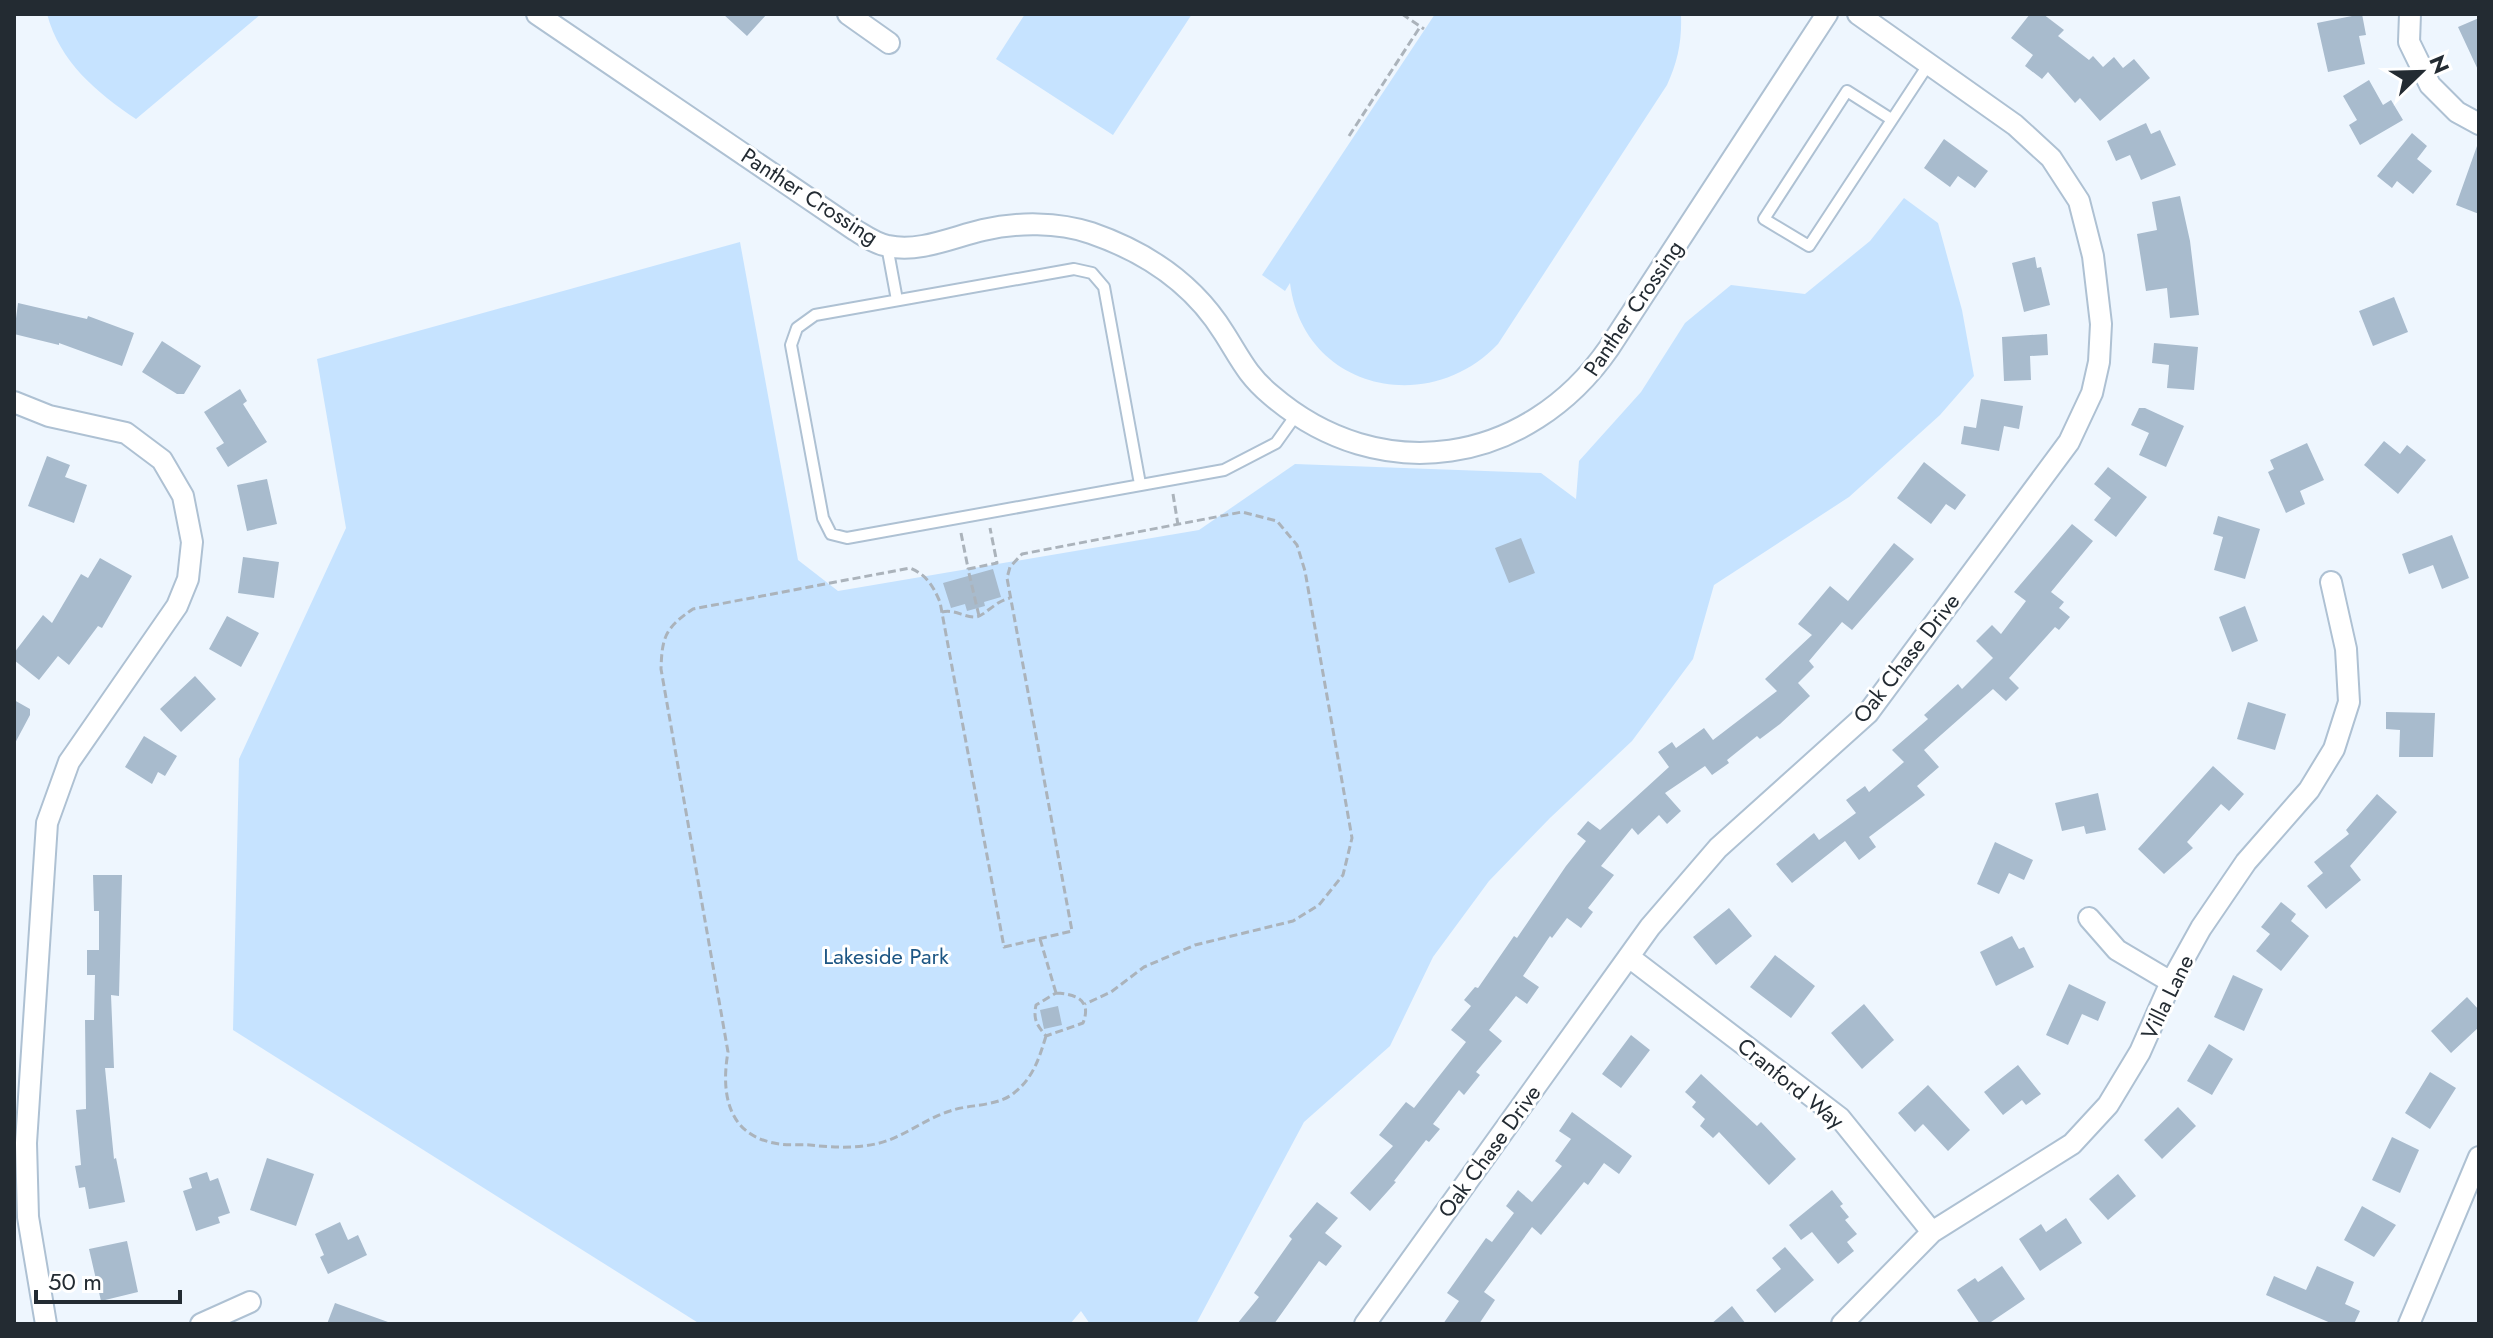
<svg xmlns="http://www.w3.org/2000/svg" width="2493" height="1338" viewBox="0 0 2493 1338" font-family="Jost,sans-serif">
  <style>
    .green { fill: #c6e3ff }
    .building { fill: #a8bbcd }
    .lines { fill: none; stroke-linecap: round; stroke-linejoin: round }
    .service-casing { stroke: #aec1d3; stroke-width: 14 }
    .minor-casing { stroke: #aec1d3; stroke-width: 24 }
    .path { stroke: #abb3bb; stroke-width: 3; stroke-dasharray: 8 4; stroke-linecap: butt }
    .service { stroke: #fff; stroke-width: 10 }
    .minor { stroke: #fff; stroke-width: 20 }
    .labels { text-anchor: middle; stroke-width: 6; stroke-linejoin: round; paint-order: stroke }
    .street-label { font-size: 22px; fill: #232b32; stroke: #fff }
    .park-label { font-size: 22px; fill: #1d5684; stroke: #fff }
  </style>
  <rect width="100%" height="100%" fill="#eef6fe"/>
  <path class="green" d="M47 14H261L136 119C96 92 60 62 47 14Z
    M1025 14H1192L1113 135 996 59Z
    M1435 14H1681C1682 41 1678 61 1667 85L1498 344C1428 418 1303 389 1290 283L1285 291 1262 275Z
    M1904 198 1938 223 1962 310 1974 376 1940 415 1849 497 1714 585 1693 659 1632 741 1550 818 1489 881 1433 957 1390 1046 1304 1122 1196 1324H1090L1081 1311 1070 1324H700L233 1030 239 759 346 528 317 359 740 242 798 560 838 591 1199 530 1295 464 1541 473 1576 499 1579 461 1641 392 1685 323 1731 285 1805 294 1870 241Z"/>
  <path class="building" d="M723 14H767L747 36Z
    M2030 14H2043L2064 30 2058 36 2089 60 2093 56 2103 67 2114 57 2123 68 2134 59 2150 78 2100 121 2080 98 2075 103 2048 72 2042 79 2025 66 2033 55 2011 38Z
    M2362 14 2366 35 2359 36 2365 64 2328 72 2317 23Z
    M2479 18V72L2458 27Z
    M2369 80 2383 105 2391 100 2403 120 2360 145 2349 125 2357 120 2343 96Z
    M2146 123 2151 134 2160 130 2176 165 2141 180 2130 155 2116 161 2107 141Z
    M2412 133 2427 146 2417 159 2432 171 2413 194 2397 181 2392 188 2377 176Z
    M1944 139 1988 171 1975 188 1958 176 1950 187 1924 168Z
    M2477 146H2479V214L2456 205Z
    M2180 196 2190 241 2199 315 2170 318 2167 288 2146 291 2137 234 2157 230 2152 202Z
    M2035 257 2037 268 2041 267 2050 305 2024 312 2012 263Z
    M2394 297 2408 332 2373 346 2359 311Z
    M18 303 87 319 88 316 134 333 122 366 59 343V345L14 334Z
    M2047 334 2048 355 2030 356 2031 380 2004 381 2002 337Z
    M162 341 201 366 184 394H177L142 372Z
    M2154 343 2198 347 2194 390 2167 388 2169 365 2152 363Z
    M240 389 247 401 243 404 267 442 228 467 216 448 224 443 204 412Z
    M1981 399 2023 406 2019 429 2004 426 1999 451 1961 444 1964 426 1976 428Z
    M2139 408H2145L2184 426 2166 467 2139 455 2149 433 2131 425Z
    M2384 441 2400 454 2407 445 2426 460 2398 494 2364 465Z
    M2307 443 2324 480 2300 491 2305 504 2286 513 2268 472 2274 469 2270 460Z
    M47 456 70 465 65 477 87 485 74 523 28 506Z
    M1924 462 1966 495 1955 510 1946 504 1931 524 1897 498Z
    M2108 467 2147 497 2116 537 2094 520 2111 498 2094 484Z
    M267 479 277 524 247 531 237 485Z
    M2218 516 2260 529 2245 579 2214 570 2223 537 2213 534Z
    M2072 524 2093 541 2051 592 2064 602 2059 608 2070 617 2059 630 2055 627 2009 678 2019 688 2006 701 1993 689 1924 750 1939 767 1917 786 1925 795 1869 837 1876 847 1859 860 1845 841 1792 883 1776 864 1814 833 1819 840 1856 813 1846 800 1865 786 1869 792 1904 762 1892 750 1928 719 1924 715 1958 684 1962 689 1993 658 1976 641 1992 625 2001 634 2026 601 2014 592Z
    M2452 535 2469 578 2442 589 2433 565 2409 574 2402 554Z
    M1521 538 1535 573 1509 583 1495 548Z
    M1894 543 1914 559 1852 630 1842 622 1809 661 1814 667 1798 683 1810 696 1780 724 1760 739 1757 736 1727 760 1729 763 1712 775 1705 766 1665 793 1681 811 1667 824 1659 815 1638 835 1632 828 1601 866 1614 875 1588 908 1593 912 1581 928 1567 918 1552 938 1550 936 1523 976 1539 987 1527 1004 1516 996 1489 1030 1502 1041 1476 1072 1480 1075 1464 1095 1459 1090 1433 1124 1440 1129 1429 1142 1426 1140 1394 1181 1396 1182 1370 1211 1350 1193 1393 1146 1379 1135 1406 1102 1414 1108 1466 1042 1451 1030 1471 1006 1464 1000 1475 987 1478 988 1514 936 1517 938 1566 866 1586 841 1577 834 1588 821 1600 830 1669 767 1658 752 1672 742 1676 748 1704 728 1713 740 1777 691 1765 679 1812 635 1798 624 1830 586 1848 601Z
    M243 557 279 562 274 598 238 593Z
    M100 558 132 576 102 628 98 626 69 665 58 656 39 680 14 660V653L43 615 52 623 81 574 88 578Z
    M993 569 1001 597 984 602 985 606 967 611 965 604 951 608 943 583Z
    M2245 606 2258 641 2232 652 2219 617Z
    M227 616 259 633 241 667 209 649Z
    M195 676 216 699 181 732 160 709Z
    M14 700 30 709V715L14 745Z
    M2248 702 2286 714 2275 750 2237 739Z
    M2386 712 2435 713 2433 757H2399L2400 730 2386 729Z
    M144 736 177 756 165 776 158 772 152 784 125 767Z
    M2213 766 2244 794 2229 811 2221 804 2187 842 2193 848 2164 874 2138 849Z
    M2098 793 2106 830 2086 834 2084 826 2062 831 2055 803Z
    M2377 794 2397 812 2350 866 2361 880 2326 909 2307 886 2323 873 2314 862 2349 834 2346 830Z
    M1995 842 2033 860 2024 880 2009 873 1999 894 1977 884Z
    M93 875H122L119 996 111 995 114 1068H105L114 1159 116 1158 125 1202 89 1209 85 1187 79 1188 75 1166 81 1165 76 1110 86 1109 85 1020H94L95 975H87V950H99V911H94Z
    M2281 902 2296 914 2291 921 2309 936 2281 971 2256 951 2270 934 2261 927Z
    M1729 908 1752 936 1716 965 1693 937Z
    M2012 936 2019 949 2024 947 2034 967 1996 986 1980 952Z
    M1775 955 1815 986 1791 1018 1750 987Z
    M2233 975 2263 989 2244 1031 2214 1017Z
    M2069 984 2106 1002 2098 1021 2082 1014 2068 1045 2046 1035Z
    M2467 997 2479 1010V1027L2451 1053 2431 1031Z
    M1864 1004 1894 1040 1862 1069 1831 1033Z
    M1058 1006 1062 1025 1044 1029 1040 1010Z
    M1631 1035 1650 1050 1621 1088 1602 1074Z
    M2209 1044 2233 1059 2212 1095 2187 1081Z
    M2018 1065 2041 1094 2026 1105 2022 1100 2003 1115 1984 1092Z
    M2430 1072 2456 1088 2430 1129 2405 1113Z
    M1701 1074 1757 1126 1761 1122 1796 1159 1769 1185 1719 1132 1713 1138 1700 1126 1705 1119 1692 1107 1696 1102 1685 1092Z
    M1928 1085 1970 1130 1948 1151 1923 1124 1915 1132 1898 1113Z
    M2178 1107 2196 1126 2162 1159 2144 1140Z
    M1572 1112 1632 1156 1619 1174 1604 1163 1588 1185 1584 1182 1541 1235 1532 1227 1484 1292 1495 1300 1479 1324H1443L1459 1301 1447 1293 1486 1238 1492 1242 1514 1213 1506 1206 1518 1190 1532 1202 1562 1166 1555 1161 1571 1139 1559 1131Z
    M2392 1137 2419 1150 2400 1193 2372 1180Z
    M267 1158 314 1174 296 1226 250 1210Z
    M207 1172 210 1181 218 1178 230 1213 218 1217 220 1223 196 1231 183 1191 192 1188 189 1178Z
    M2118 1174 2136 1196 2108 1220 2089 1199Z
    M1832 1190 1843 1204 1840 1206 1849 1217 1845 1220 1857 1234 1847 1242 1854 1251 1838 1264 1812 1232 1801 1240 1789 1225Z
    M1317 1202 1338 1218 1325 1233 1342 1246 1326 1266 1319 1261 1274 1324H1237L1259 1297 1254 1293 1292 1239 1289 1236Z
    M2362 1206 2396 1225 2374 1257 2344 1240Z
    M2066 1218 2082 1243 2040 1271 2019 1239 2041 1224 2046 1232Z
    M340 1222 348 1240 358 1235 367 1255 328 1274 320 1257 324 1255 315 1234Z
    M127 1241 138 1292 101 1301 89 1249Z
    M1785 1247 1814 1280 1775 1313 1756 1290 1781 1269 1772 1258Z
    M2002 1266 2025 1299 1988 1324H1980L1957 1290 1975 1278 1978 1282Z
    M2317 1266 2354 1282 2345 1304 2360 1311 2354 1324H2333L2266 1295 2274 1276 2306 1290Z
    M335 1303 388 1322V1324H327Z
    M1732 1306 1746 1324H1711Z"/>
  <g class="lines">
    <defs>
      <path id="service" d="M1891 119 1847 91 1764 219 1809 246 1928 65
        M887 246 897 300
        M1140 484 1104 287 1092 273 1074 269 815 315 797 328 791 345 823 518 831 534 847 538 1224 470 1276 443 1296 415"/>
      <path id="minor" d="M537 14 855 230C865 236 876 244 888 246 919 253 953 237 983 230 1017 222 1058 222 1091 233 1146 252 1193 283 1224 333 1240 358 1247 375 1271 395 1380 489 1528 465 1609 348L1827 14
        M848 14 889 43
        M2410 14 2409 42 2430 85 2457 112 2479 124
        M14 402 49 416 126 433 162 460 183 496 192 542 188 579 177 606 69 762 47 823 26 1143 28 1217 46 1324
        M2089 918 2117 950 2171 982
        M1629 957 1840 1118 1932 1232
        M201 1324 250 1302
        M1365 1324 1650 927 1718 848 1868 713 2069 442 2092 393 2099 362 2101 324 2093 256 2079 201 2051 158 2015 125 1858 14
        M1842 1324 1932 1232 2072 1144 2108 1105 2140 1052 2171 982 2201 928 2246 862 2309 790 2334 749 2349 702 2346 649 2331 582
        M2409 1324 2479 1157"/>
    </defs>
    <use href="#service" class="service-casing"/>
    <use href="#minor" class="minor-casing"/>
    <path class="path" d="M1402 14 1424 29
      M1349 136 1420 27
      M1173 494 1178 525
      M961 533 968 568
      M942 612C955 609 963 617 975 617 984 617 995 601 1010 598
      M979 616 968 569 997 563 990 528
      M1040 939 1056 993
      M1056 993C1076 994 1092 1000 1083 1023L1046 1036C1037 1025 1033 1020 1036 1005Z
      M1046 1036C1039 1059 1033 1078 1014 1093 997 1107 969 1104 950 1111 928 1118 910 1132 889 1140 865 1149 836 1148 810 1145 799 1144 786 1146 774 1143 727 1134 721 1092 728 1052L661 669C662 637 665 628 693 609L910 568C927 575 933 586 940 602L1004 947 1072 931 1007 578 1010 567 1022 554 1242 512 1277 521 1297 545 1305 571 1352 838 1343 875 1319 905 1293 921 1195 945 1144 967 1111 992 1085 1004"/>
    <use href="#service" class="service"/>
    <use href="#minor" class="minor"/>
  </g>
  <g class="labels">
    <g class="street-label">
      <text transform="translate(810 196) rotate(33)" y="8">Panther Crossing</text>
      <text transform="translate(1633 308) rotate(-56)" y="8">Panther Crossing</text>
      <text transform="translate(1906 658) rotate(-52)" y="8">Oak Chase Drive</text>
      <text transform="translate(2167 997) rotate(-64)" y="8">Villa Lane</text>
      <text transform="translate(1791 1083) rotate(39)" y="8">Cranford Way</text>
      <text transform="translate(1489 1151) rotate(-54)" y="8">Oak Chase Drive</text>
    </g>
    <g class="park-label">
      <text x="886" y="964">Lakeside Park</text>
    </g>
  </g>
  <rect width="2493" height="1338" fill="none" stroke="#232b32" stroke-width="32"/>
  <g transform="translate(2421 72) rotate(67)" stroke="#ffffff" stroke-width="6" paint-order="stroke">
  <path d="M0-6L14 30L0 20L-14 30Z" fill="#232b32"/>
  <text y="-12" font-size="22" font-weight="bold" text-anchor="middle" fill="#232b32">N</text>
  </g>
  <path d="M36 1290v12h144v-12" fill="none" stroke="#232b32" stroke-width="4"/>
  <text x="48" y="1290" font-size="24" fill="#232b32" stroke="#ffffff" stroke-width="6" paint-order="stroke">50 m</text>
</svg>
